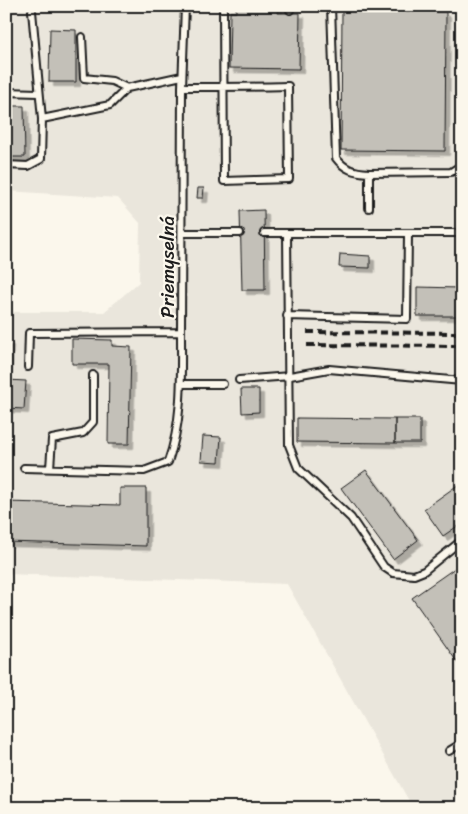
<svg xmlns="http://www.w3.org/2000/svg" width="468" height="814" viewBox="0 0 468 814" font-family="Sriracha,sans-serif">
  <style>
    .built { fill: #eae6dc }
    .building { fill: #c3c0b8; stroke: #1c1c1c; filter: url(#shadow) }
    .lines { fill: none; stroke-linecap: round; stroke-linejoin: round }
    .service-casing { stroke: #1c1c1c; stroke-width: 10 }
    .service { stroke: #fbf7ec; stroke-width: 6 }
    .rail { stroke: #1c1c1c; stroke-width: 4; stroke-dasharray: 8 4; stroke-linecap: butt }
    .labels { text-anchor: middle; stroke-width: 4.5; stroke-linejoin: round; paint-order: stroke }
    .street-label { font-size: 19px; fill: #1c1c1c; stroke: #fbf7ec }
  </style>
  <defs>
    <filter id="shadow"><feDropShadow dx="4.5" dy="4.5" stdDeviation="0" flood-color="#0004"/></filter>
  </defs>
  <rect width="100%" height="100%" fill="#fbf7ec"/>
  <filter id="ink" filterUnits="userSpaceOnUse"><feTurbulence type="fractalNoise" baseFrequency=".02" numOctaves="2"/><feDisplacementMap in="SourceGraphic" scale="10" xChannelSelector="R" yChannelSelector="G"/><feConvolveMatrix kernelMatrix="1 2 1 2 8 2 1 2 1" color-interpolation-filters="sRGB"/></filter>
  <g filter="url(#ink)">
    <path class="built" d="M6 6H462V808H413L287 584 6 574V312H104L139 282 140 223 118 198 6 191Z"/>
    <path class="building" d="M236 6H278V13H300L299 69 229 68 230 12H236Z
      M342 11 446 12 445 151 341 150Z
      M50 29 76 30V82H49Z
      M6 106H24L25 157H6Z
      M198 188H204L203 198H197Z
      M264 210 265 290H242L240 211Z
      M340 254 370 256V268L339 267Z
      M460 254H462V316H417V287L459 288Z
      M72 339 112 340V346L131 347 129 444H108L109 364H72Z
      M6 341H9L7 380 26 381 24 409 6 408Z
      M241 389H259V412L242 413Z
      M297 418 395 419V443L297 442Z
      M395 419H420V443H395Z
      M203 436 221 437 219 462 201 461Z
      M366 470 418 540 393 559 341 488Z
      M462 482V523L443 536 424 509Z
      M120 488H146V546L6 542V502L120 505Z
      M455 568 462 577V669L412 598Z"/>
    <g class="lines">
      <defs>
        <path id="service" d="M288 6 290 10
          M331 6 336 158C345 170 354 172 369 173
          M32 11 42 119 110 105 127 88 182 76
          M82 37 84 78 112 81 127 88
          M182 87C217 87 252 87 288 86L289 179 224 181 223 6
          M6 92 38 93
          M6 165 28 166 41 159 42 119
          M369 208V173L451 172 462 165
          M182 233H240
          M264 233H287
          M462 233H287L289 445 298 468 351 518 384 567 393 573 414 575 424 571 462 540
          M287 316 407 319 408 234
          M28 367 29 333 181 332 182 87 185 6
          M239 380 290 376 329 369 462 381
          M182 384H223
          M24 468 144 471 168 462C183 420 181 376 181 332
          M50 468 52 439 83 433 93 422V375
          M449 751 462 743"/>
      </defs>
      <use href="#service" class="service-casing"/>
      <use href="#service" class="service"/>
      <path class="rail" d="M307 332 462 333
        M307 345 462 346"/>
    </g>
  </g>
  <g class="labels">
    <g class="street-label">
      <text transform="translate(167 267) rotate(-90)" y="7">Priemyselná</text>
    </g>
  </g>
  <rect width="468" height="814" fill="none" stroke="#fbf7ec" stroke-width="25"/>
  <rect x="12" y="12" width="443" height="789" fill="none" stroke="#1c1c1c" stroke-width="2" filter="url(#ink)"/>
</svg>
